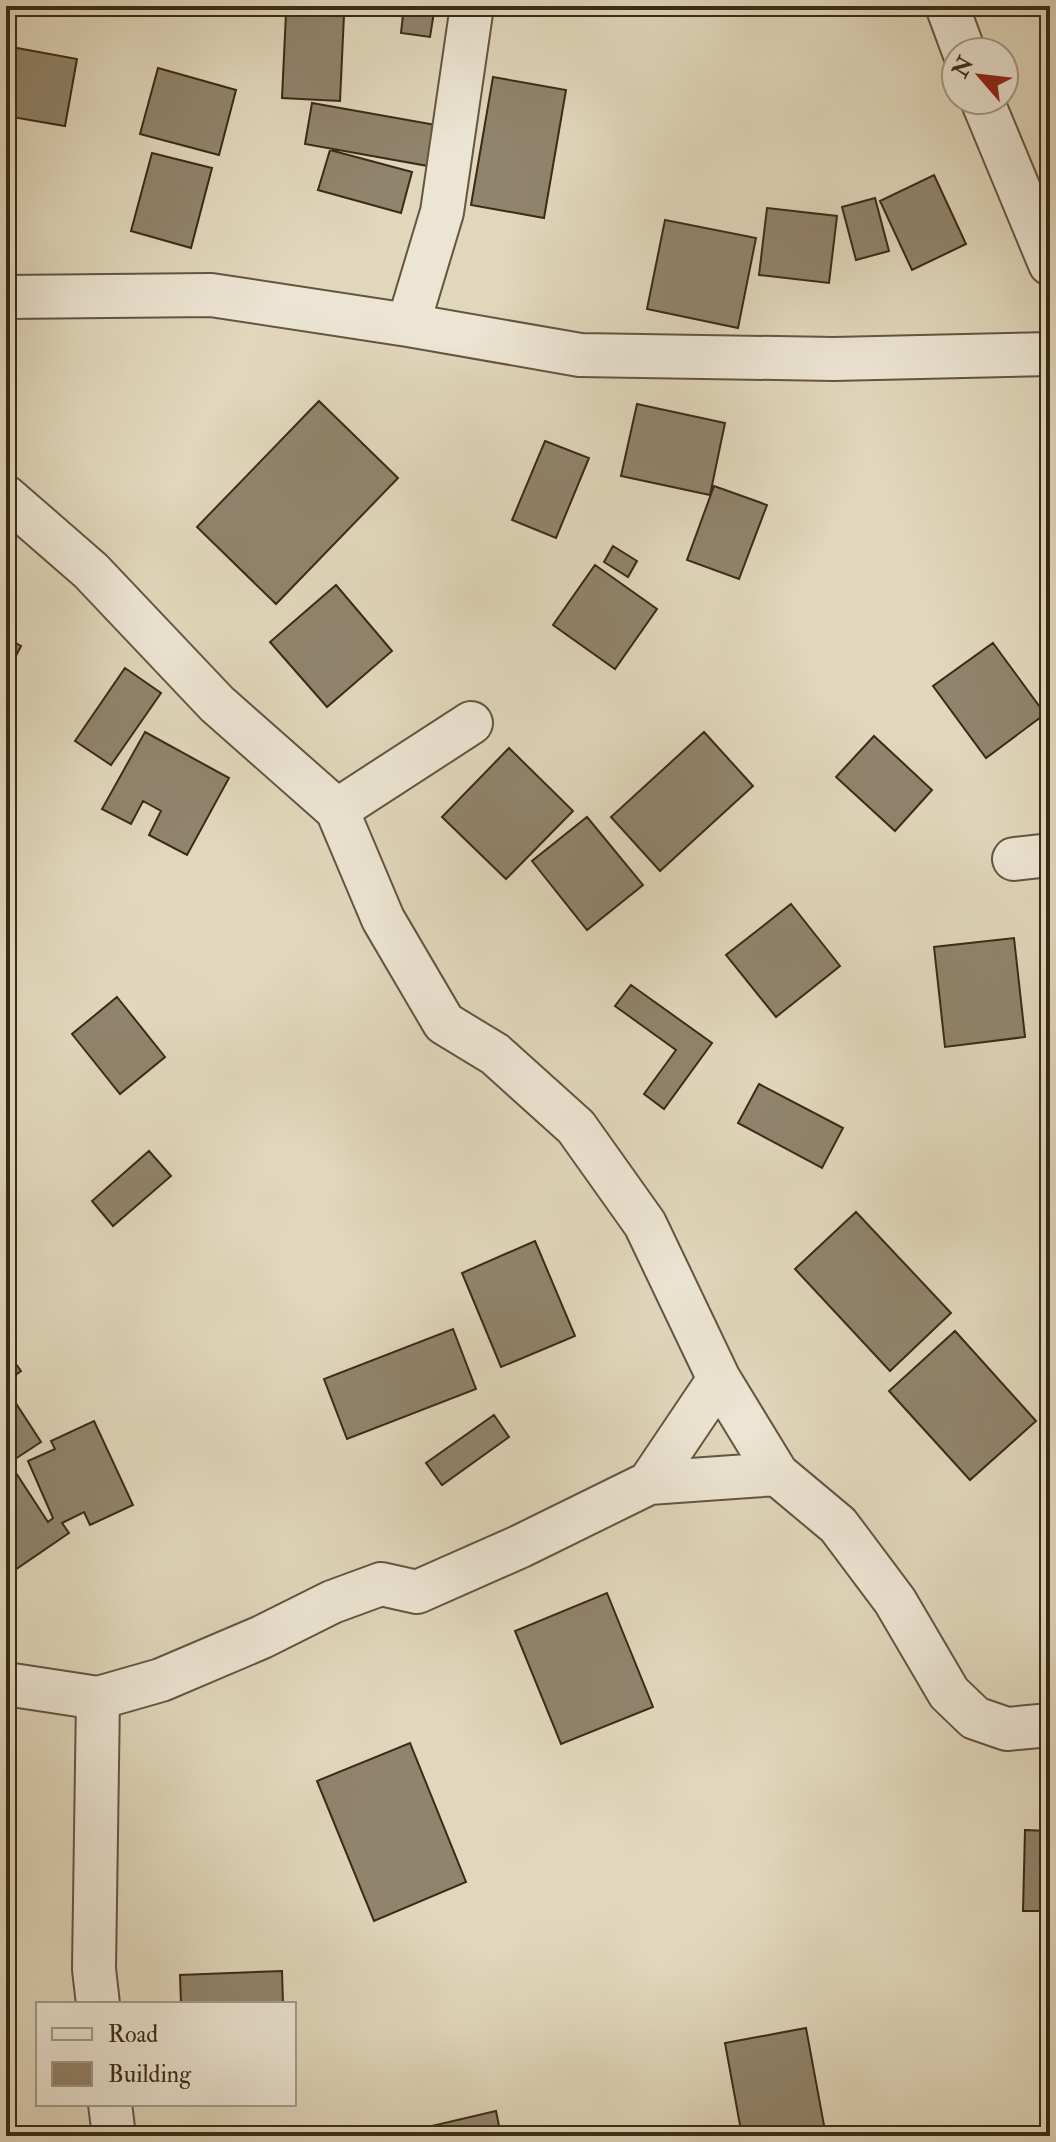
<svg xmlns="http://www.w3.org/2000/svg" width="1056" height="2142" viewBox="0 0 1056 2142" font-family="'IM FELL Double Pica',serif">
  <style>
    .building { fill: #91846d; stroke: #3a2a18; stroke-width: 2 }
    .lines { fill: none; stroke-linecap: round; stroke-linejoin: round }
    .street-casing { stroke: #645541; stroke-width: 46 }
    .street { stroke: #ece5d3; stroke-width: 42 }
  </style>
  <rect width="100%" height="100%" fill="#e1d7bc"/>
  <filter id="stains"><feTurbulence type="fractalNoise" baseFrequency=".0025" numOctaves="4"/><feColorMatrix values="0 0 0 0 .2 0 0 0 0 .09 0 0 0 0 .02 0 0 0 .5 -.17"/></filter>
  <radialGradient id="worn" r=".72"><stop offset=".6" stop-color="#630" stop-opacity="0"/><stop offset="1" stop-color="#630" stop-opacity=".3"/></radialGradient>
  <path class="building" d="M217 6H250L247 15Z
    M404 6H435L430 37 401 33Z
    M286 13 344 15 340 101 282 98Z
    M6 46 77 59 65 126 6 116Z
    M158 68 236 90 219 155 140 134Z
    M493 77 566 90 544 218 471 205Z
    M312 103 436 125 428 166 305 144Z
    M330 150 412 172 401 213 318 190Z
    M152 153 212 168 191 248 131 231Z
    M934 175 966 244 912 270 880 201Z
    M875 198 889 251 856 260 842 207Z
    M767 208 837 216 829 283 759 275Z
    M665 220 756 238 738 328 647 309Z
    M319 401 398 478 276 604 197 527Z
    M637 404 725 423 710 495 621 476Z
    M545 441 589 458 556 538 512 520Z
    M714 486 767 505 739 579 687 560Z
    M613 546 637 561 628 577 604 562Z
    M595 565 657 609 615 669 553 625Z
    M336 585 392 651 327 707 270 642Z
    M6 637 21 646 6 675Z
    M993 643 1045 714 986 758 933 686Z
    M125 668 161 693 111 765 75 741Z
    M145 732 229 778 187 855 149 835 161 811 143 801 131 824 102 809Z
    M704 732 753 786 660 871 611 817Z
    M874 736 932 790 895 831 836 777Z
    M509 748 573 811 506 879 442 817Z
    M587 817 643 885 587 930 532 861Z
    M791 904 840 966 776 1017 726 955Z
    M1014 938 1025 1037 945 1047 934 947Z
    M631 985 712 1043 664 1109 644 1094 676 1050 615 1006Z
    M117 997 165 1057 120 1094 72 1034Z
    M759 1084 843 1128 822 1168 738 1123Z
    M149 1151 171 1176 113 1226 92 1201Z
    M856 1212 951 1313 890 1371 795 1269Z
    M535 1241 575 1336 501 1367 462 1273Z
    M453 1329 476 1389 347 1439 324 1379Z
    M955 1331 1036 1421 970 1480 889 1391Z
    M6 1350 21 1371 6 1382Z
    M6 1388 41 1442 6 1465Z
    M494 1415 509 1437 442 1485 426 1463Z
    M94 1421 133 1505 90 1525 84 1512 62 1523 69 1533 6 1576V1471L12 1467 48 1522 53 1518 28 1461 55 1449 51 1441Z
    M607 1593 653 1707 561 1744 515 1631Z
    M410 1743 466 1882 374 1921 317 1781Z
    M1025 1830 1050 1831V1911H1023Z
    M282 1971 283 2004H181L180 1975Z
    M806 2028 826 2136H742L725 2043Z
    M496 2111 501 2136H393V2135Z"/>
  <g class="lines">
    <defs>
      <path id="street" d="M947 6 964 52
        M982 100 1050 264
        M6 297 211 295 408 325 580 355 834 359 1050 354
        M408 325 442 212 472 6
        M6 497 91 571 217 704 337 810 383 919 444 1023 495 1054 576 1127 645 1224 719 1379 777 1474 838 1525 895 1601 949 1693 975 1718 1007 1729 1050 1725
        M337 810 471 723
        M1014 859 1050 855
        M649 1483 777 1474
        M6 1684 98 1698 161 1680 262 1637 332 1602 381 1584 417 1592 521 1546 649 1483 719 1379
        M98 2004 94 1969 98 1698
        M110 2104 114 2136"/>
    </defs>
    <use href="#street" class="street-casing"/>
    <use href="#street" class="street"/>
  </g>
  <rect width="1056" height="2142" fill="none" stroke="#e1d7bc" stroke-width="32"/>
  <rect x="8" y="8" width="1040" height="2126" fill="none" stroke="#3a2a18" stroke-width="4"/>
  <rect x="16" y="16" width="1024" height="2110" fill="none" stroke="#3a2a18" stroke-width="2"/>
  <rect x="36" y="2002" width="260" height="104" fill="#ece5d3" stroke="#a59a88" stroke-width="2"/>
  <rect x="52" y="2028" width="40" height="12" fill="#ece5d3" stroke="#a59a88" stroke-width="2"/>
  <text x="108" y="2042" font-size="24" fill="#3a2a18">Road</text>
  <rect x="52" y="2062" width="40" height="24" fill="#91846d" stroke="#a59a88" stroke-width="2"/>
  <text x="108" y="2082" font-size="24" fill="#3a2a18">Building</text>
  <g transform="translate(980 76) rotate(298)"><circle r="38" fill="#ece5d3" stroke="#a59a88" stroke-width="2"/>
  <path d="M0-6L14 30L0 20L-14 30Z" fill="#8f2418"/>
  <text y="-12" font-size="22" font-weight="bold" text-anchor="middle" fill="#3a2a18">N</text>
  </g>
  <rect width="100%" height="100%" filter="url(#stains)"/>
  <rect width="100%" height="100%" fill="url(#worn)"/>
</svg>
